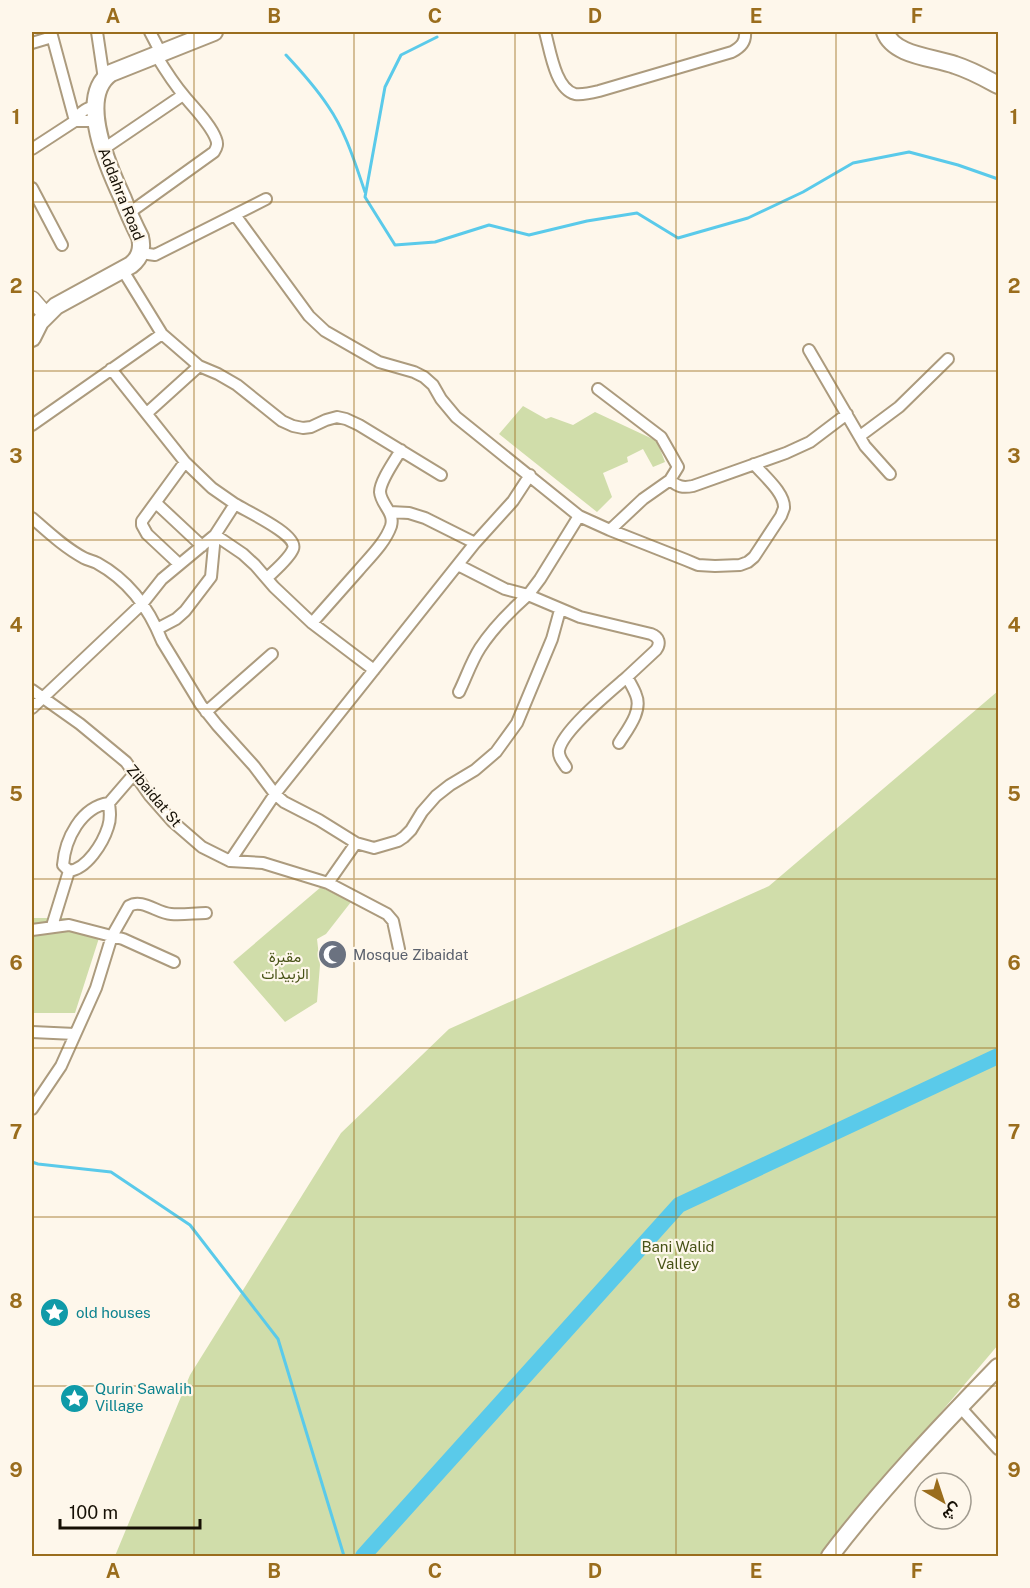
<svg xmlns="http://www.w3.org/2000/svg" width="1030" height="1588" viewBox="0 0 1030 1588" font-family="'Public Sans',Vazirmatn,sans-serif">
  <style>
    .green { fill: #d0ddaa }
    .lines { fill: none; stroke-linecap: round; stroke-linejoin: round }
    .stream { stroke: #5acaea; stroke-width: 3 }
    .river { stroke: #5acaea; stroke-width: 16 }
    .street-casing { stroke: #ac9b7e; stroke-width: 14 }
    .secondary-casing { stroke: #ac9b7e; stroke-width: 18 }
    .primary-casing { stroke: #ac9b7e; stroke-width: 20 }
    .street { stroke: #fff; stroke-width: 10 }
    .secondary { stroke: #fff; stroke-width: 15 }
    .primary { stroke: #fff; stroke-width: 16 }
    .grid { fill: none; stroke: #9a6d1d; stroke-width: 1.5; stroke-opacity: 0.55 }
    .labels { text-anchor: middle; stroke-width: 4.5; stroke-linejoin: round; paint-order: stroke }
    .street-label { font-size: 15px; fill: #161005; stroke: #fef7eb }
    .worship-label { font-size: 15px; fill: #5b616d; stroke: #fef7eb; text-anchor: start }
    .park-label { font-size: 15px; fill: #485317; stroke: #fef7eb }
    .culture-label { font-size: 15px; fill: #0d838f; stroke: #fef7eb; text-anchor: start }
    .neatline { fill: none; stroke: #9a6d1d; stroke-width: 2 }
    .grid-label { font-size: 20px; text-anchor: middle; font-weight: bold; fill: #9a6d1d }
  </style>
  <rect width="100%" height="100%" fill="#fef7eb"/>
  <path class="green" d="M523 406 546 419 551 417 573 425 595 412 657 441 665 462 653 467 643 449 627 457 628 462 603 473 612 497 597 512 499 434Z
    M998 691V1345L819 1556H115L190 1375 341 1133 449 1029 769 886Z
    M321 887 351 902 326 934 317 939 320 965 317 1002 285 1022 233 962Z
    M32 918H69L99 938 75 1013H32Z"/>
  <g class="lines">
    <path class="stream" d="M437 37 401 55 385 87 365 197 395 245 435 242 489 225 529 235 587 221 637 213 678 238 748 218 803 192 853 163 909 152 958 165 998 179
      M286 55C301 71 316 88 328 106 346 132 355 163 365 192
      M32 1162 38 1164 111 1172 190 1225 278 1339 344 1556"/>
    <path class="river" d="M363 1556 679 1205 998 1056"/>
    <defs>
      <path id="street" d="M51 32 75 121
        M97 32 104 79
        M150 32 161 53
        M545 32C550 49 555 89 575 94 583 95 591 93 599 91L732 52C741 47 746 42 745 32
        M32 43 52 37
        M75 121C80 112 86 107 97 106
        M32 149 75 121H97
        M102 150 183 95
        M32 188 62 245
        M129 213 214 152C217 147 218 144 216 139 211 125 195 109 185 97 174 84 165 70 156 55
        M235 215 309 316 325 331 379 362 414 372 424 377 433 385 441 399 456 417 579 516 610 530 686 560 698 565 715 566 740 565 748 562 754 557 781 516 784 508C785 493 764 476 754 464
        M141 253 155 255 266 199
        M122 269 162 334 199 366 218 374 237 385 282 421 293 426 303 428 311 427 326 420 337 417 346 419 359 425 441 475
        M809 350 865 446 890 474
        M598 389 661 437 678 467 670 480 643 499 610 530
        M147 413 199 366
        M32 425 162 334
        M860 436 899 407 948 359
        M670 480C678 487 683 488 693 486L786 453 810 442 847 414
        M156 503 202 546
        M235 504C246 511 299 535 293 549 289 559 274 571 267 578
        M390 512 409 513 425 518 475 543
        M579 516 540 579 528 595 580 617 651 634C659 637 661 643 656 650L627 677C630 683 634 689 636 695 643 711 627 730 619 743
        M32 518C48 532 65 548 84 558 88 560 93 561 97 563 128 580 149 608 162 641L201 705 217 725 254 766 275 794 284 802 319 820 356 843 374 848 398 841 404 837 411 830 422 812 436 796 450 785 475 770 496 752 517 723 552 639 560 610
        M215 535 243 554 255 565 274 587 312 623 374 670
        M179 564 147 534 142 525V521L185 462
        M458 565 505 589 528 595
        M312 623C327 606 343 588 358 571 370 557 385 543 391 526 395 512 381 505 380 492 380 481 395 460 401 450
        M157 629 176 619 185 611 211 577 215 535
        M32 690 80 724 126 762 150 796 172 821 202 847 230 861 263 863 328 883 387 914 393 921 399 949
        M459 692C466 678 471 662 480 648 493 628 510 611 528 595
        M32 708 143 603 162 579 215 535 235 504 212 488 185 462 111 369
        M206 712 272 654
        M566 767C563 762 558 757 559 750 563 730 611 691 627 677
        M230 861 275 794 475 543 513 501 530 475
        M69 871 63 865C65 839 81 807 109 803L134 774
        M328 883 356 843
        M52 926 69 871C87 869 103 843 108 827 111 819 110 811 109 803
        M32 930 69 925 123 939 174 962
        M32 1032 75 1034
        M32 1109 61 1066 96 988 112 936 129 906C142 898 157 913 171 914 183 915 195 913 206 913
        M960 1407 998 1449"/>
      <path id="secondary" d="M32 299 46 315"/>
      <path id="primary" d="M885 32C894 56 933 57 955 65 971 70 985 78 998 85
        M32 338 40 322 56 306 131 265C140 258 143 249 140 237 134 225 128 212 123 199 109 169 76 97 111 73L214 32
        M830 1556C881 1489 940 1427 998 1367"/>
    </defs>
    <use href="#street" class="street-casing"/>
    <use href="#secondary" class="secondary-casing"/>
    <use href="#primary" class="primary-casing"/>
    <use href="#street" class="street"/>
    <use href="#secondary" class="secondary"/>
    <use href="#primary" class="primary"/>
  </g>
  <path class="grid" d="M194 32V1556M354 32V1556M515 32V1556M676 32V1556M836 32V1556M32 202H998M32 371H998M32 540H998M32 709H998M32 879H998M32 1048H998M32 1217H998M32 1386H998"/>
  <defs>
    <symbol id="mosque-disc" viewBox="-11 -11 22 22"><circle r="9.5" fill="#6b7280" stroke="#fef7eb"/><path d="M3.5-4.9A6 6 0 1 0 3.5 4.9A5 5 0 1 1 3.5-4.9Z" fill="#fff"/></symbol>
    <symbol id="sight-disc" viewBox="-11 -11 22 22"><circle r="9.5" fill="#0f9aa8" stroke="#fef7eb"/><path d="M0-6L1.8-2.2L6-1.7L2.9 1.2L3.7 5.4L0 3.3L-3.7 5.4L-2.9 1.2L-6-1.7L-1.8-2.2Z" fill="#fff"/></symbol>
  </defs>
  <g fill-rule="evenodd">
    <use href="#mosque-disc" x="316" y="938" width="33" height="33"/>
    <use href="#sight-disc" x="38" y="1296" width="33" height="33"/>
    <use href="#sight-disc" x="58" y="1382" width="33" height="33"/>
  </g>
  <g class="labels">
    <g class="street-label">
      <text transform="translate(121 194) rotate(68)" y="5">Addahra Road</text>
      <text transform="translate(154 796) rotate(50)" y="5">Zibaidat St</text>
    </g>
    <g class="worship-label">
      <text x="353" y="960">Mosque Zibaidat</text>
    </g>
    <g class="park-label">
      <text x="285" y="962">مقبرة<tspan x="285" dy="17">الزبيدات</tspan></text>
      <text x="678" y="1252">Bani Walid<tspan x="678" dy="17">Valley</tspan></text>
    </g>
    <g class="culture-label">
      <text x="76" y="1318">old houses</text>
      <text x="95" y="1394">Qurin Sawalih<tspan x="95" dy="17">Village</tspan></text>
    </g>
  </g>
  <rect width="1030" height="1588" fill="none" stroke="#fef7eb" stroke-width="66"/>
  <g transform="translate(943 1501) rotate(141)"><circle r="28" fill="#fef7eb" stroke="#a19b8f" stroke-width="1.5"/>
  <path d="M0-4.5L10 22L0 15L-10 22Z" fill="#9a6d1d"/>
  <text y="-9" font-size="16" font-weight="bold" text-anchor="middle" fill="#161005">ش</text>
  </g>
  <path d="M60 1519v9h140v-9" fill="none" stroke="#161005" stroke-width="3"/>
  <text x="69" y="1519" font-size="18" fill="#161005" stroke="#fef7eb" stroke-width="4.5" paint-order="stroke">100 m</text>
  <rect x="33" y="33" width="964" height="1522" class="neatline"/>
  <g class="grid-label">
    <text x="113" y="23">A</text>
    <text x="274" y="23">B</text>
    <text x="435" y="23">C</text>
    <text x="595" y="23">D</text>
    <text x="756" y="23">E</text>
    <text x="917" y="23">F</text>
    <text x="16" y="124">1</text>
    <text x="1014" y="124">1</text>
    <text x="16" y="293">2</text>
    <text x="1014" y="293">2</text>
    <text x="16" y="463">3</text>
    <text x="1014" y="463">3</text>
    <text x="16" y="632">4</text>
    <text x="1014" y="632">4</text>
    <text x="16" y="801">5</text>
    <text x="1014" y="801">5</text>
    <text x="16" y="970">6</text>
    <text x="1014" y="970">6</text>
    <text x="16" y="1139">7</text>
    <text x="1014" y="1139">7</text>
    <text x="16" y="1308">8</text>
    <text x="1014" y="1308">8</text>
    <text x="16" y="1477">9</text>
    <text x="1014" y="1477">9</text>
    <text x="113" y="1578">A</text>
    <text x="274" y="1578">B</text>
    <text x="435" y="1578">C</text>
    <text x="595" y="1578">D</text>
    <text x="756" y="1578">E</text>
    <text x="917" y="1578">F</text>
  </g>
</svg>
